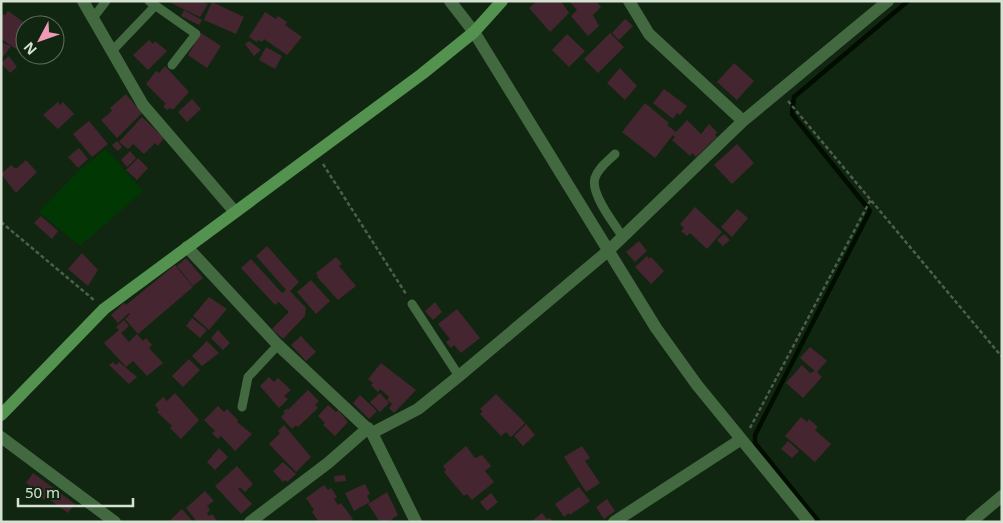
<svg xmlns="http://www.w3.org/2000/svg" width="1003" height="523" viewBox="0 0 1003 523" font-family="'Noto Sans',sans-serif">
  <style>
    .green { fill: #013703 }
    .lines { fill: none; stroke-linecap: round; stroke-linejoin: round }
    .stream { stroke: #000d00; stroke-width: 4.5 }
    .building { fill: #452530 }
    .path { stroke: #4c5f4b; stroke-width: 2.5; stroke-dasharray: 4 2.5; stroke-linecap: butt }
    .lane { stroke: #426940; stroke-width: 9 }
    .street { stroke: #426940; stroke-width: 12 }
    .secondary { stroke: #53924f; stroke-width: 12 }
  </style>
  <rect width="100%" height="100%" fill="#112610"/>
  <path class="green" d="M106 149 143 191 80 246 39 212 78 171Z"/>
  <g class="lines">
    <path class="stream" d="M819 522 755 443V435L870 211 792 114 794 97 908 1"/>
  </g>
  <path class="building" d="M167 1H202L208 4 200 17Z
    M537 1H561L569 13 550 32 529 8Z
    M569 1H596L601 7 593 15 599 26 588 36 571 16 577 10Z
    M212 2 244 17 236 34 204 20Z
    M184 10 202 20 199 25 181 16Z
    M8 11 25 23 24 54 1 39V14L5 15Z
    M265 12 276 19 278 16 287 22 285 25 302 37 287 55 264 39 262 42 258 40 257 42 249 37Z
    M625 19 633 26 619 40 612 33Z
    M201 33 221 46 207 68 188 55Z
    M610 33 624 47 598 73 584 59Z
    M567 34 585 51 569 67 552 50Z
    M149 40 153 44 155 41 167 51 148 70 133 55Z
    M249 41 261 50 254 56 245 44Z
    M1 42 11 46 3 57 1 55Z
    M266 47 282 56 275 69 259 60Z
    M9 56 17 67 10 73 1 63Z
    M734 63 754 81 737 100 717 82Z
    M165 66 189 92 173 110 170 108 167 110 163 106 166 104 146 84 156 71 159 73Z
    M620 68 637 86 625 100 607 83Z
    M664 89 687 106 680 115 677 113 673 119 653 103Z
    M126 94 142 113 117 138 101 120 112 111 110 108Z
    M192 99 201 109 187 122 178 112Z
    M58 102 60 105 63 102 74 114 58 129 43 115Z
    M645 103 669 123 667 125 676 132 687 120 701 134 709 124 717 132 715 135 717 137 696 157 692 153 690 156 672 140 675 137 673 135 655 158 622 132Z
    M142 117 164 138 158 146 155 143 144 154 133 144 128 149 119 142Z
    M89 121 108 144 92 157 73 134Z
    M117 141 122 147 118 151 112 145Z
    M737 144 754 163 732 184 714 165Z
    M79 148 88 159 78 168 68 157Z
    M130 151 136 158 127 167 121 160Z
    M138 158 148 168 137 180 126 170Z
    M26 160 37 172 16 193 1 174 11 165 16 169Z
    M695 207 722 232 707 249 690 233 687 236 681 231 684 228 680 224Z
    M737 209 748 218 732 237 721 227Z
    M41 216 58 231 52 239 34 223Z
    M724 234 730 240 723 246 717 240Z
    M639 241 647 251 635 262 626 252Z
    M267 246 299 282 290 291 306 308 305 316 283 339 272 329 289 312 279 302 275 305 241 268 251 259 282 293 286 290 256 256Z
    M82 253 98 270 88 286 68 269Z
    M647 256 649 259 651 257 664 271 651 284 635 267Z
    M336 257 342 264 339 266 356 286 338 300 317 277 318 276 316 273Z
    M186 258 203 278 193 286 177 266Z
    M175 265 193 287 138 334 125 319 130 314 129 313 118 323 111 315 124 303 126 305Z
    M311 280 330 301 316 314 297 292Z
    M209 297 227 309 209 330 193 316Z
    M435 302 442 312 433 320 425 311Z
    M457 309 480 338 461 353 454 345 451 348 446 342 450 339 438 324Z
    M192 318 207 330 200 338 186 326Z
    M124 320 129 326 121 333 129 342 137 334 143 341 146 338 152 345 149 348 163 363 147 376 133 361 126 367 104 343 119 330 116 327Z
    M218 330 230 343 223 350 211 338Z
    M301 336 316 352 306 361 291 345Z
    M207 341 219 353 202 366 192 356Z
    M810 347 827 361 817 372 822 377 803 398 786 383 802 365 810 373 815 371 800 358Z
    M189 359 200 370 183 387 172 376Z
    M113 362 116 365 119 362 137 377 129 384 109 365Z
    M381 363 416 390 394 413 389 408 392 404 387 400 389 397 380 389 378 392 371 385 373 383 368 379Z
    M269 377 274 382 278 378 291 390 284 396 288 399 279 408 260 386Z
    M308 390 319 401 315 405 318 408 298 427 296 425 292 429 281 417 285 413 283 412 287 408 288 410Z
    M175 393 199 420 181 439 170 428 172 426 157 412 159 410 155 405 163 397 167 401Z
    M380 393 389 403 380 412 370 402Z
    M496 394 525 423 511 437 506 432 501 436 480 414 483 411 480 409Z
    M360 395 377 411 369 419 353 403Z
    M328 405 336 412 338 410 348 422 335 436 323 425 325 423 318 416Z
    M218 406 224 412 227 409 238 420 237 422 252 434 235 451 221 436 218 439 212 433 215 431 204 420Z
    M801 417 807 422 809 419 818 427 815 430 831 444 815 462 785 436Z
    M526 424 535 435 523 446 514 436Z
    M284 425 311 457 296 472 269 444 280 433 278 431Z
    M788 441 799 451 792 458 781 449Z
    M466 446 475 458 482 455 491 466 485 471 494 482 472 500 467 494 464 496 444 472 446 470 443 466Z
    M582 446 590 458 585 461 600 483 586 492 564 457Z
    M219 448 228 457 215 470 207 462Z
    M283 462 296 474 287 482 285 480 283 482 273 471Z
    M237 466 253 484 245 492 240 487 238 489 252 504 241 514 215 486Z
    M33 473 75 504 68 513 46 497 44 500 39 496 41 494 26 483Z
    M345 475 346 481 335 482 334 476Z
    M365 484 370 494 367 496 370 502 354 511 345 493Z
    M324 485 328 490 331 488 337 497 334 499 338 505 341 503 353 519 349 522H319L312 512 314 510 306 498Z
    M579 487 590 501 570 515 569 513 564 517 555 504Z
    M205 491 214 501 207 506 210 510 207 513 209 516 212 514 218 522H194L195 519 186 508Z
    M387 492 398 515 388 522H380L368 504Z
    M491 493 498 502 487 511 480 502Z
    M607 499 615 511 604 519 596 507Z
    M182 509 193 522H168Z
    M542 513 547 519 550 518 553 522H531Z"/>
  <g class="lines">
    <path class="path" d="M788 101 1002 357
      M323 164 406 294
      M1 222 94 300
      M750 428 871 199"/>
    <path class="lane" d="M149 1 196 34 172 65
      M93 18 106 1
      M112 51 155 6
      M615 154C608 161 598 168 595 178 590 193 614 224 623 237
      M412 304 459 376
      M242 407 248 377 278 345"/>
    <path class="street" d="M83 1 143 105 235 212
      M450 1 474 32 656 328 697 385 809 522
      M629 1 649 34 743 121
      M187 247 278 345 372 433 416 522
      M372 433 418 409 459 376 608 251 743 121 888 1
      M1 437 115 522
      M250 522 328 463 368 428
      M614 522 740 440
      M971 522 1002 496"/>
    <path class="secondary" d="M1 415 104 309 422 74 474 32 502 1"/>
  </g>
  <rect width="1003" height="523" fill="none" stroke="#d5e2d3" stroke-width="5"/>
  <g transform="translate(40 40) rotate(229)"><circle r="24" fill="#112610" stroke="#5f715e"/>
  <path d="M0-4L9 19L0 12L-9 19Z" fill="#f09ab7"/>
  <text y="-8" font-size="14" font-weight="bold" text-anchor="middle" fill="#d5e2d3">N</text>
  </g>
  <path d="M18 498v8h115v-8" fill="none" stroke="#d5e2d3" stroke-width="2.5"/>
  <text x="25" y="498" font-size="15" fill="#d5e2d3" stroke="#112610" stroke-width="4" paint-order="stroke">50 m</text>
</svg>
